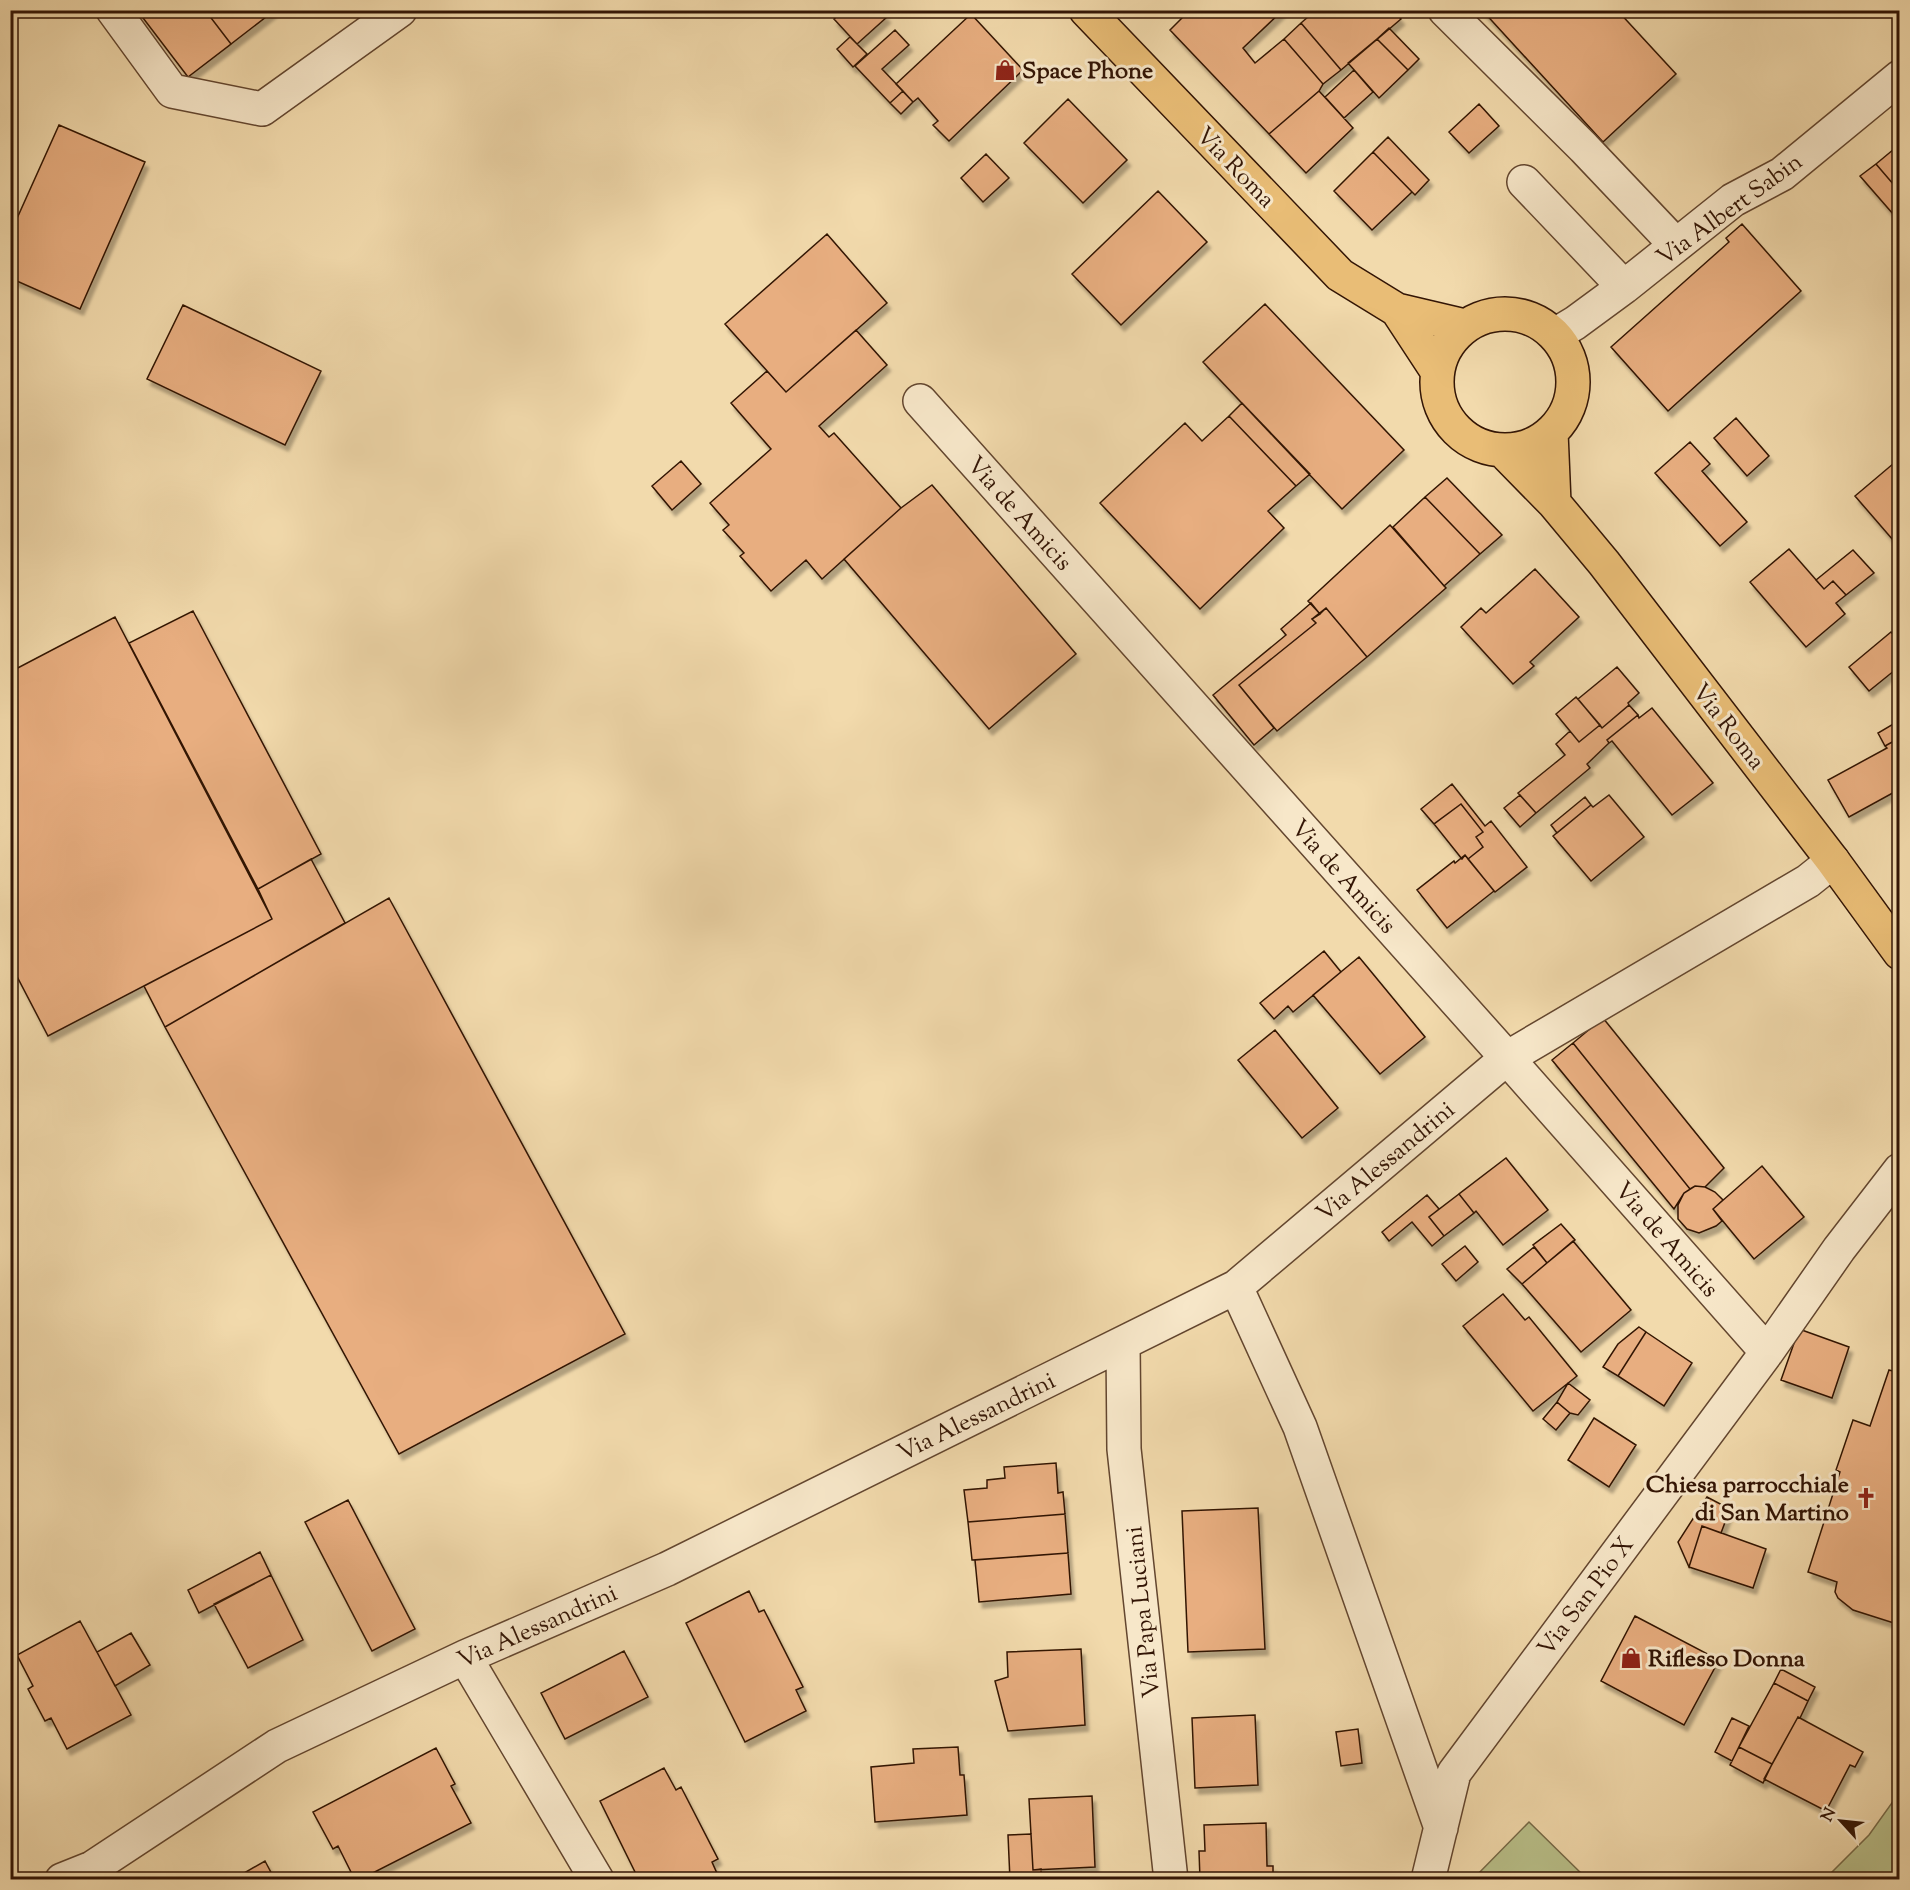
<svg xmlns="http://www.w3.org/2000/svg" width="1910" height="1890" viewBox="0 0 1910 1890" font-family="'Sorts Mill Goudy',serif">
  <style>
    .green { fill: #b9c08a; stroke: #766a48; stroke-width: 1.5 }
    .building { fill: #e8ae80; stroke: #331505; stroke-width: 1.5; filter: url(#shadow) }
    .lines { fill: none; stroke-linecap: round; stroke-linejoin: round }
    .minor-casing { stroke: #63462f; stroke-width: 36 }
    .major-casing { stroke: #331505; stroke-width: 36 }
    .minor { stroke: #f7e7c9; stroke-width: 33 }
    .major { stroke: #e9bd76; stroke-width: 33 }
    .labels { text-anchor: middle; stroke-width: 6; stroke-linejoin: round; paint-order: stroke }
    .poi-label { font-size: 24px; font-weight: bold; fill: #331505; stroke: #f7e7c9; text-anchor: start }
    .street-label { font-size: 24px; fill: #331505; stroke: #f7e7c9 }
  </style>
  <defs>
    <filter id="shadow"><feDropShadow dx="3.5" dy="6" stdDeviation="1.5" flood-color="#0004"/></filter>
  </defs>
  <rect width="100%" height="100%" fill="#f2daac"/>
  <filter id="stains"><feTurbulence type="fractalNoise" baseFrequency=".00333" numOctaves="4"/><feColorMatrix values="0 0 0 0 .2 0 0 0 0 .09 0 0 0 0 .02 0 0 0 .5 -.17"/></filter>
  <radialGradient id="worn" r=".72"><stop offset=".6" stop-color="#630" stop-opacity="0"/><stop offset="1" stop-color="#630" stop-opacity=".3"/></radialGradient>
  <path class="green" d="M1899 1793V1879H1825L1869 1835Z
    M1529 1822 1587 1879H1473Z"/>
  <path class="building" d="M137 10H205L231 44 188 77Z
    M205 10H275L231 44Z
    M844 10H880L887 17 857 44 834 19Z
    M1190 10H1283L1243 48 1255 63 1284 39 1323 84 1319 91 1269 134 1170 30Z
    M1316 10H1393L1401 19 1341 70 1301 23Z
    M1482 10H1617L1676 74 1603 142Z
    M971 14 1023 70 949 141 933 125 938 121 918 98 913 102 896 84Z
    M1301 23 1341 70 1323 84 1284 39Z
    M1389 28 1419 59 1408 70 1377 39Z
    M895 30 909 45 882 69 903 91 890 103 855 66Z
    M850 37 867 54 853 67 837 49Z
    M1377 39 1408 70 1379 98 1348 63Z
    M1354 70 1373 92 1344 118 1325 97Z
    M903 91 913 102 901 114 890 103Z
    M1319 91 1353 128 1306 173 1269 134Z
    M1068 99 1127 160 1083 203 1024 143Z
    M1479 104 1499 126 1469 153 1449 132Z
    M59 125 145 162 80 309 10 278V234Z
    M1388 137 1429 180 1415 195 1373 152Z
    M1900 144V192L1876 164Z
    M1373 152 1412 192 1372 230 1334 191Z
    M986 154 1009 178 983 202 961 178Z
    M1876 164 1900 192V222L1860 176Z
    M1158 191 1207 242 1121 325 1072 274Z
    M1742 224 1801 291 1668 411 1611 347 1729 242 1726 238Z
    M827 234 887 303 786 392 725 324Z
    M1265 304 1404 450 1342 509 1203 362Z
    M183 305 321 371 285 445 147 379Z
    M856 330 887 365 819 426 829 437 834 433 901 508 822 579 806 560 771 591 740 556 744 553 723 530 729 525 710 503 771 449 731 403 767 371 786 392Z
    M1242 403 1310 474 1296 486 1229 416Z
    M1229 416 1296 486 1268 511 1284 528 1200 609 1100 503 1185 423 1202 441Z
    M1736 418 1769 456 1747 476 1714 438Z
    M1690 442 1710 464 1702 471 1747 522 1720 546 1655 473Z
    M1900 458V535L1893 540 1855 496Z
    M681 461 701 484 672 510 652 486Z
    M1447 478 1502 535 1480 554 1425 497Z
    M932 485 1076 654 989 729 844 559 901 508Z
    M1425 497 1480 554 1444 586 1393 527Z
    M1390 525 1446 588 1367 657 1326 608 1320 614 1308 601Z
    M1789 549 1824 589 1833 581 1846 595 1836 603 1845 614 1806 647 1750 582Z
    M1853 550 1874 573 1846 595 1833 581 1824 589 1816 580Z
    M1535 569 1579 617 1530 662 1534 666 1513 684 1461 627 1481 608 1486 613Z
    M1311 603 1320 614 1312 619 1316 623 1239 685 1274 728 1254 745 1213 695 1286 635 1281 629Z
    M1326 608 1367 657 1277 731 1239 685 1316 623 1312 619Z
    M193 611 321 854 258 889 129 643Z
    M115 617 272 919 48 1036 10 963V672Z
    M1891 632 1900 642V666L1869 691 1849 667Z
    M1617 667 1639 693 1628 703 1629 705 1602 728 1578 699Z
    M1576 697 1600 725 1579 742 1556 714Z
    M1629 705 1638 715 1607 740 1609 743 1587 764 1590 768 1536 813 1518 793 1565 755 1556 744 1570 731 1579 742 1600 725 1602 728Z
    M1652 708 1713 783 1672 815 1612 741 1609 743 1607 740 1638 715 1639 718Z
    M1900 720V750L1894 741 1885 746 1878 733Z
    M1894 741 1900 750 1897 768H1900V789L1849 817 1828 780 1887 748 1885 746Z
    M1452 784 1485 826 1491 821 1527 867 1495 892 1468 859 1483 847 1476 837 1483 832 1461 804 1434 824 1421 809Z
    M1520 795 1536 813 1520 827 1504 808Z
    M1609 795 1644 837 1591 881 1553 836 1591 805 1593 807Z
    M1585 797 1591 805 1557 833 1551 825Z
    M1461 804 1483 832 1476 837 1483 847 1468 859 1465 855 1462 859 1434 824Z
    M1465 855 1494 891 1447 928 1417 890 1454 861 1455 863Z
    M311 859 345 923 165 1027 144 986 272 919 258 889Z
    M389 898 625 1334 399 1454 165 1027Z
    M1324 951 1341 972 1293 1012 1288 1006 1274 1019 1260 1003Z
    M1359 957 1425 1037 1380 1074 1313 995Z
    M1603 1018 1724 1168 1705 1187 1695 1186 1690 1189 1573 1043Z
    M1275 1030 1338 1108 1302 1138 1238 1060Z
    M1573 1043 1690 1189 1684 1193 1674 1209 1552 1060Z
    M1506 1158 1548 1210 1503 1245 1476 1211 1474 1213 1459 1194Z
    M1762 1166 1804 1217 1754 1259 1713 1209Z
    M1695 1186 1705 1187 1715 1192 1723 1200 1713 1209 1722 1221 1716 1226 1699 1233 1687 1229 1678 1219V1205L1684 1193Z
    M1459 1194 1474 1213 1444 1236 1429 1217Z
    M1427 1195 1439 1209 1429 1217 1444 1236 1432 1246 1412 1222 1389 1241 1382 1232Z
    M1561 1224 1575 1240 1547 1263 1533 1245Z
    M1573 1241 1631 1310 1581 1352 1522 1284Z
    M1465 1246 1478 1262 1456 1281 1442 1264Z
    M1534 1247 1547 1263 1522 1284 1507 1269Z
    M1503 1294 1525 1320 1529 1317 1577 1376 1533 1411 1463 1326Z
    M1639 1327 1646 1332 1618 1376 1603 1367 1618 1344Z
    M1799 1329 1849 1347 1832 1398 1781 1380Z
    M1646 1332 1692 1363 1664 1406 1618 1376Z
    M1889 1370 1900 1373V1625L1853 1610 1838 1598 1835 1592 1837 1582 1808 1572 1840 1472 1836 1470 1853 1420 1870 1426Z
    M1568 1383 1590 1400 1578 1415 1570 1413 1557 1402Z
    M1557 1402 1570 1413 1556 1430 1543 1419Z
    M1594 1418 1636 1445 1609 1487 1568 1460Z
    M1056 1463 1058 1493 1063 1492 1065 1514 968 1522 964 1490 987 1488V1480L1005 1478 1004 1467Z
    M1707 1497 1730 1509 1721 1533 1702 1526 1689 1567 1678 1542Z
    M348 1500 415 1629 372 1651 305 1522Z
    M1258 1508 1265 1649 1188 1652 1182 1511Z
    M1065 1514 1068 1553 972 1560 968 1522Z
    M1702 1526 1766 1549 1753 1588 1689 1567Z
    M260 1552 271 1575 199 1613 188 1590Z
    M1068 1553 1071 1594 979 1602 975 1560Z
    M271 1575 303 1640 248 1668 214 1604Z
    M749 1591 759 1612 764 1610 803 1687 796 1690 806 1711 745 1742 686 1623Z
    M1635 1616 1719 1660 1684 1725 1601 1681Z
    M80 1621 131 1715 67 1749 51 1718 45 1721 28 1689 33 1686 17 1655Z
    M131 1633 150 1665 115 1686 97 1652Z
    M1081 1649 1085 1725 1008 1731 995 1681 1008 1677 1007 1652Z
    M624 1651 648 1697 565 1739 541 1693Z
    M1781 1669 1815 1687 1808 1701 1774 1683Z
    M1774 1683 1808 1701 1800 1718 1798 1717 1772 1764 1739 1747Z
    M1255 1715 1258 1785 1195 1788 1192 1718Z
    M1798 1717 1863 1752 1855 1767 1850 1765 1826 1811 1764 1779Z
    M1732 1718 1749 1726 1732 1761 1715 1752Z
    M1358 1729 1362 1763 1341 1766 1336 1732Z
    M958 1747 960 1775H964L967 1815 875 1822 871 1767 914 1763 913 1749Z
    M1739 1747 1772 1764 1763 1783 1730 1765Z
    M436 1748 455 1784 451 1786 471 1823 359 1880H355L338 1846 333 1849 313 1812Z
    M664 1768 676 1790 681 1787 718 1859 712 1862 720 1880H639L600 1801Z
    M1092 1796 1095 1867 1033 1870 1029 1799Z
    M1266 1823 1267 1866H1273V1880H1235V1877L1200 1879 1199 1851H1205L1204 1825Z
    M1031 1834 1033 1870 1041 1869V1880H1010L1008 1835Z
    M265 1861 275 1880H248L244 1873Z
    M244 1873 248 1880H231Z"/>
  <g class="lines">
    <defs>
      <path id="minor" d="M113 10 172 91 262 109 400 10
        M1445 10 1584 148 1676 245
        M1524 182 1624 287
        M1555 335 1575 323 1624 287 1733 200 1782 174 1900 77
        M920 401 1507 1058 1767 1352
        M1236 1287 1300 1427 1441 1828
        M1123 1344 1124 1449 1171 1880
        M465 1657 597 1880
        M62 1880 92 1868 277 1746 465 1657 667 1569 1236 1287 1507 1058 1808 881 1833 861
        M1428 1880 1454 1773 1767 1352 1839 1249 1900 1170"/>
      <path id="major" d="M1086 10 1340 275 1397 310 1465 326
        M1397 310 1437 371
        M1437 382a68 68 0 1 1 136 0a68 68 0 1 1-136 0Z
        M1551 432 1554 503
        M1502 450 1554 503 1604 563 1833 861 1900 953"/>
    </defs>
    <use href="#minor" class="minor-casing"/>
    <use href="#major" class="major-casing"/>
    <use href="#minor" class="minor"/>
    <use href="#major" class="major"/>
  </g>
  <defs>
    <symbol id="shop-bare" viewBox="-9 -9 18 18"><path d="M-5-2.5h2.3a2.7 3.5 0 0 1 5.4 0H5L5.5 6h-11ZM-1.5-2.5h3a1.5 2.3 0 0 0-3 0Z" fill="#8f2418" stroke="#f7e7c9" stroke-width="2.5" paint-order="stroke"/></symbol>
    <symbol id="church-bare" viewBox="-9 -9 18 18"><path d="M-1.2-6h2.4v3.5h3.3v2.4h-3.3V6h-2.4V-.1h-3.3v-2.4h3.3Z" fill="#8f2418" stroke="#f7e7c9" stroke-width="2.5" paint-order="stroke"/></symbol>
  </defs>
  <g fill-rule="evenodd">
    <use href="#shop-bare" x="990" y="55" width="30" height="30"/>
    <use href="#church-bare" x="1851" y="1483" width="30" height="30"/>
    <use href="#shop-bare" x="1616" y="1643" width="30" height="30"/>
  </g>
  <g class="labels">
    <g class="poi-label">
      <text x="1022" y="78">Space Phone</text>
      <text x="1849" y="1492" text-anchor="end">Chiesa parrocchiale<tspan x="1849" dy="28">di San Martino</tspan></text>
      <text x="1648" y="1666">Riflesso Donna</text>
    </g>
    <g class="street-label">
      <text transform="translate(1236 167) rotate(46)" y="8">Via Roma</text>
      <text transform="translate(1729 209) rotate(-36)" y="8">Via Albert Sabin</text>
      <text transform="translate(1020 513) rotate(48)" y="8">Via de Amicis</text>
      <text transform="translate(1729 726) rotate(52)" y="8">Via Roma</text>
      <text transform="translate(1344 876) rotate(48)" y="8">Via de Amicis</text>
      <text transform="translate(1385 1161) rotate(-40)" y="8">Via Alessandrini</text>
      <text transform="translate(1667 1239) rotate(49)" y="8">Via de Amicis</text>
      <text transform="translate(976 1416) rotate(-26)" y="8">Via Alessandrini</text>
      <text transform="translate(1585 1596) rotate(-53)" y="8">Via San Pio X</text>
      <text transform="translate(1142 1612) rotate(-96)" y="8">Via Papa Luciani</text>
      <text transform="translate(537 1626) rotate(-24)" y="8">Via Alessandrini</text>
    </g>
  </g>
  <rect width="1910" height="1890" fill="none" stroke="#f2daac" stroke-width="36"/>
  <rect x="12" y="12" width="1886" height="1866" fill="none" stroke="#331505" stroke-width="3"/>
  <rect x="18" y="18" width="1874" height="1854" fill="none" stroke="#331505" stroke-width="1.5"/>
  <g transform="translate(1841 1821) rotate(297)" stroke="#f7e7c9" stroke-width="4.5" paint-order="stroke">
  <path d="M0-4.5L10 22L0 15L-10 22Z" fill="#331505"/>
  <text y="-9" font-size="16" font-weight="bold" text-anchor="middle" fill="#331505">N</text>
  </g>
  <rect width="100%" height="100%" filter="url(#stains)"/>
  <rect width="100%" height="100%" fill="url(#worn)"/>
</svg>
